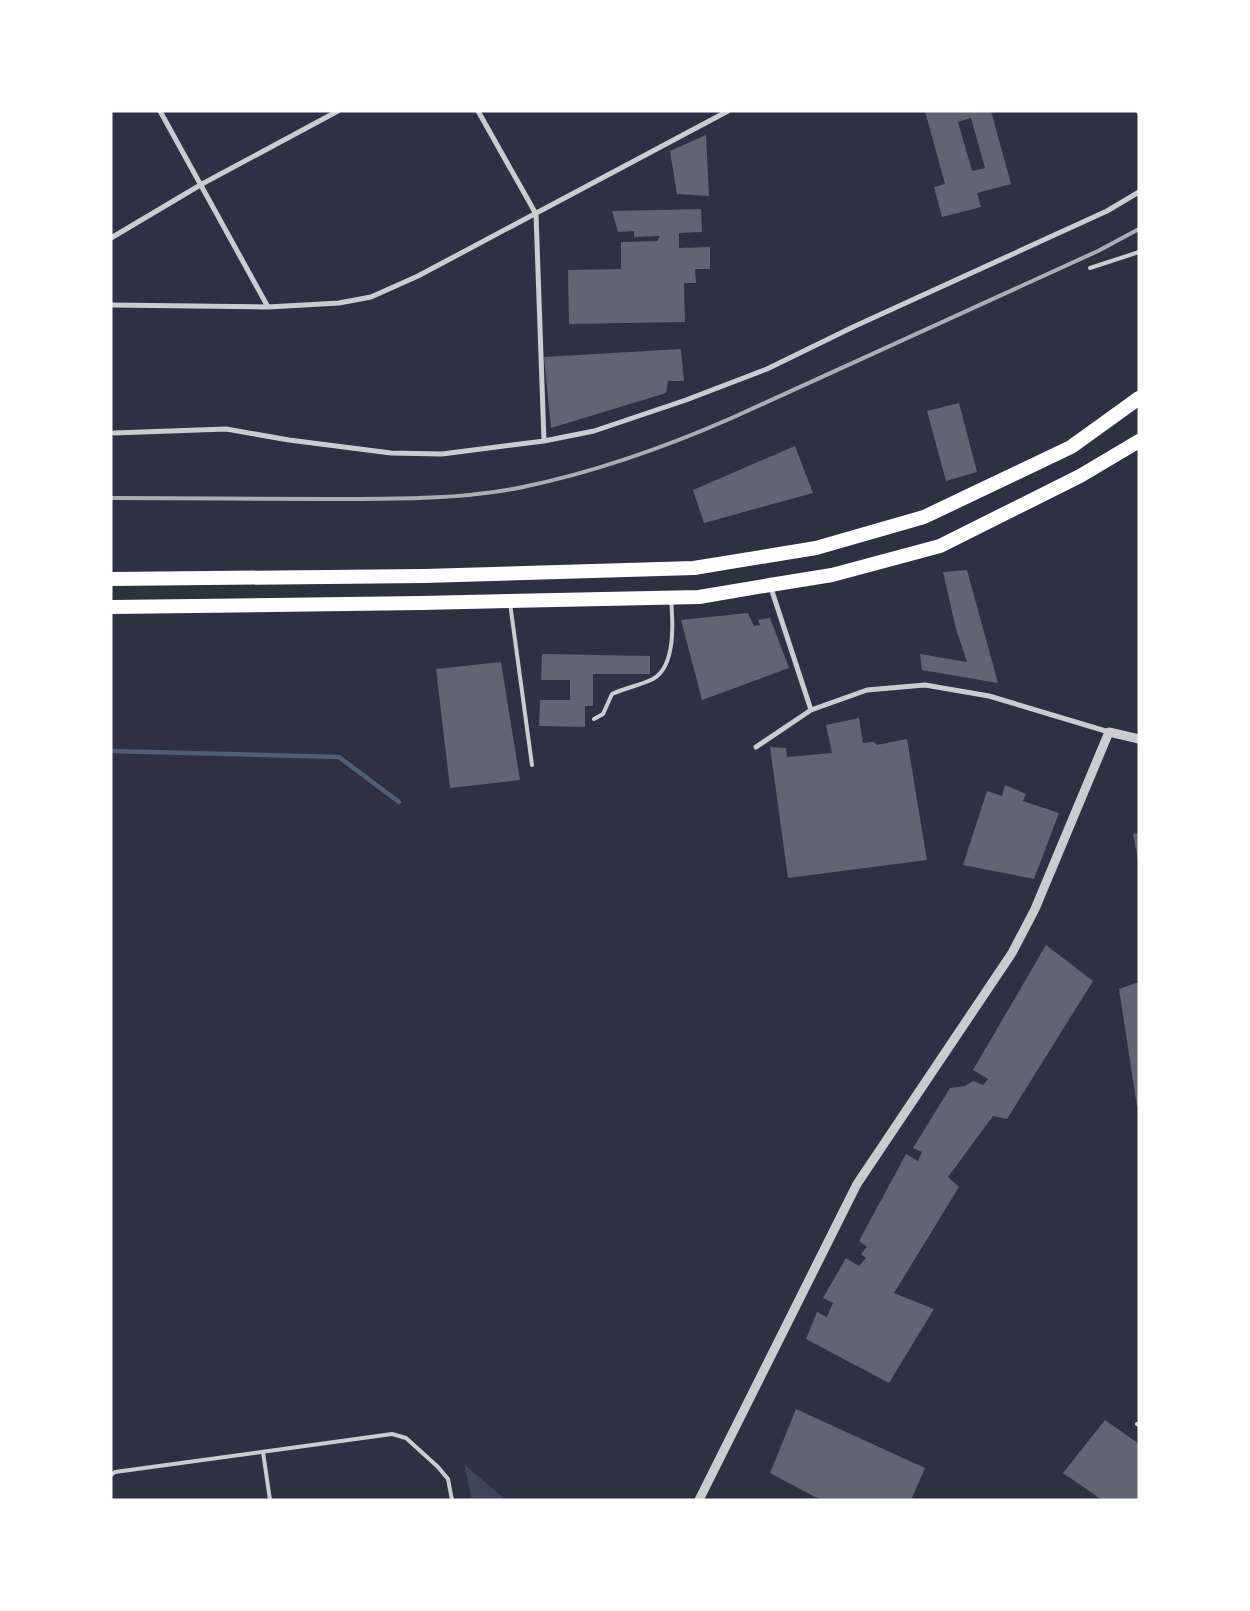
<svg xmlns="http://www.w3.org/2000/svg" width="1250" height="1611" viewBox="0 0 1250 1611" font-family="Spectral,serif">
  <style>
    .green { fill: #3c4559 }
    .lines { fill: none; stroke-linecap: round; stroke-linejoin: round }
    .stream { stroke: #4f5d75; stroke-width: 4.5 }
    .building { fill: #626471; fill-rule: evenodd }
    .service { stroke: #caccd0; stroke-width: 4 }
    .minor { stroke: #caccd0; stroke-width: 5 }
    .tertiary { stroke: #caccd0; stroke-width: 9 }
    .trunk { stroke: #fff; stroke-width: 14 }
    .rail { stroke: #abadb3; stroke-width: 4 }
  </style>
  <rect width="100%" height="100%" fill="#2d3142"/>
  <path class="green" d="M464 1464 506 1500H472Z"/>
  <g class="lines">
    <path class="stream" d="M111 751 339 757 399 802"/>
  </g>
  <path class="building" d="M925 111H991L1011 184 977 193 981 207 942 217 934 187 945 184ZM971 118 985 168 972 171 958 122Z
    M706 135 709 196 677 194 670 151Z
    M701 209 702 232 679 233V248L710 247V269H695L696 283H684L685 322 569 324 568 270 621 269V242L657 241 660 236 634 237V231L618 232 612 211Z
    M681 349 684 381H668L666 393 551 428 544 357Z
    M959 403 977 472 946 481 927 411Z
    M795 446 813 493 704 523 693 490Z
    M967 570 998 683 922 670 920 654 967 662 956 629 943 572Z
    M748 613 754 626 760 625 758 620 770 618 789 668 702 700 681 620Z
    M542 654 650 656V674H593V706H585V727L539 726 540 700H570V680H541Z
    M501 662 520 780 450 788 436 669Z
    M859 718 863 743 874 742 877 745 907 739 927 860 788 878 770 747 786 748 787 757 832 753 826 725Z
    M1005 785 1026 794 1023 801 1059 813 1034 879 963 865 987 791 1002 796Z
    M1139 833V859L1138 860 1133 834Z
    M1046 945 1093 981 1007 1119 993 1116 948 1177 959 1187 894 1293 934 1309 889 1383 806 1339 817 1312 827 1317 833 1303 823 1298 846 1258 859 1266 866 1258 861 1254 867 1247 859 1241 906 1154 918 1161 922 1152 913 1148 950 1088 965 1086 973 1081 983 1085 988 1079 973 1070Z
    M1139 982V1105L1137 1106 1119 989Z
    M796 1409 925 1468 911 1500H825L815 1497 770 1473Z
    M1105 1420 1139 1444V1500H1102L1063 1473Z"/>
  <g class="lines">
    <path class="service" d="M1090 268 1139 252
      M510 603 532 765
      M594 719 603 714 612 694C625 688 641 685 653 679 676 666 673 622 671 599
      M1137 1424 1139 1425
      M263 1452 270 1500
      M111 1475 115 1472 392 1434 406 1438 438 1467 448 1479 452 1500"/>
    <path class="minor" d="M160 111 268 307
      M478 111 536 214 544 441
      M1138 111 1139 112
      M111 238 202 184 338 111
      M111 305 268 307 339 303 371 297 418 276 728 111
      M114 433 226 429 289 440 391 453 442 454 544 441 594 431 686 400 767 369 853 327 1107 211 1139 192
      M770 585 811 710
      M756 747 811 710 867 690 925 685 989 696 1109 732"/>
    <path class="tertiary" d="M699 1500 857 1184 1012 953 1035 909 1109 732 1139 739"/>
    <path class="trunk" d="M111 579 424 576 694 568 816 548 924 517 1071 447 1139 398
      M111 607 421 603 699 597 770 585 832 575 940 546 1080 476 1139 441"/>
    <path class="rail" d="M111 498C183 498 255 499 327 499 392 499 458 500 523 487 595 472 666 447 734 417L1098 251 1139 229"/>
  </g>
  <rect width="1250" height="1611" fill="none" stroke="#ffffff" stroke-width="225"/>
</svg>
